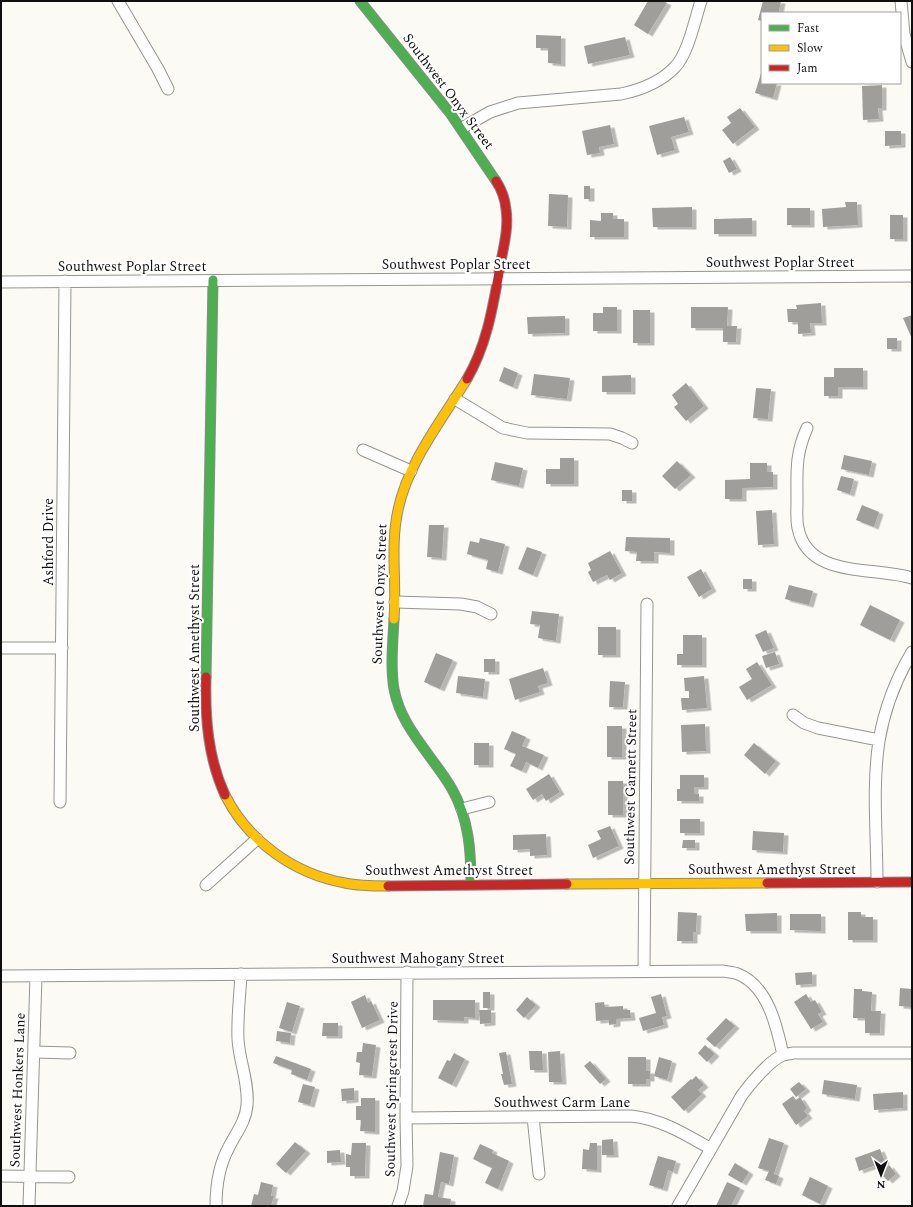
<svg xmlns="http://www.w3.org/2000/svg" width="913" height="1207" viewBox="0 0 913 1207" font-family="Spectral,serif">
  <style>
    .building { fill: #9f9e9a; filter: url(#shadow) }
    .lines { fill: none; stroke-linecap: round; stroke-linejoin: round }
    .street-casing { stroke: #959593; stroke-width: 13 }
    .fast-casing { stroke: #8c8b89; stroke-width: 11 }
    .slow-casing { stroke: #8c8b89; stroke-width: 11 }
    .jam-casing { stroke: #8c8b89; stroke-width: 11 }
    .street { stroke: #fefefe; stroke-width: 11 }
    .fast { stroke: #4caf50; stroke-width: 9 }
    .slow { stroke: #ffc107; stroke-width: 9 }
    .jam { stroke: #c62828; stroke-width: 9 }
    .labels { text-anchor: middle; stroke-width: 4; stroke-linejoin: round; paint-order: stroke }
    .street-label { font-size: 14px; fill: #0f0f0f; stroke: #fff }
  </style>
  <defs>
    <filter id="shadow"><feDropShadow dx="4.5" dy="2.5" stdDeviation="0" flood-color="#0004"/></filter>
  </defs>
  <rect width="100%" height="100%" fill="#fbfaf5"/>
  <path class="building" d="M648 1H663L667 3 648 34 634 25Z
    M763 1H781L779 11 784 13H762V21L758 20Z
    M536 35 561 36V64L548 63V48H536Z
    M625 37 630 55 588 64 584 46Z
    M762 70V83H777L773 98 755 93Z
    M882 85V108H878L879 119 863 120 862 86Z
    M740 108 755 127 733 144 722 130 731 123 727 117Z
    M684 117 689 132 671 137 675 150 657 155 649 126Z
    M610 125 614 144 599 147 600 153 587 155 582 131Z
    M885 131H901V145L885 146Z
    M730 157 737 169 729 173 723 161Z
    M584 186H590V199H584Z
    M549 194 568 195 567 227 548 226Z
    M845 202H857L858 225 823 227 822 209 846 207Z
    M692 207V227H653L652 208Z
    M787 208H810V225H787Z
    M601 213H613V219H624V237H590V220L601 221Z
    M890 215H903V239H890Z
    M752 218V234H714V219Z
    M821 303 822 323H810L811 333 798 334V322H788L787 309H797L796 305Z
    M603 307H617V331H593V313H603Z
    M691 307H728L727 326H737L736 342H723V328H691Z
    M633 310H650V343H633Z
    M912 315V339L903 318Z
    M565 316V333L528 334 527 317Z
    M887 338H897V349H887Z
    M504 367 518 373 513 387 499 381Z
    M834 368H863V387H838V396H824V377H834Z
    M534 374 570 378 567 399 531 395Z
    M631 375V392H602V376Z
    M686 383 704 406 686 421 674 407 678 404 672 395Z
    M756 388 771 389 768 419 753 418Z
    M844 455 872 461 869 475 841 469Z
    M560 458H574V484H546V469H560Z
    M677 461 691 475 675 489 662 476Z
    M495 462 523 468 519 486 491 480Z
    M750 463H767V472H773V487L742 488V499H725V480L750 479Z
    M841 476 854 479 850 494 837 490Z
    M622 490H632V501H622Z
    M862 505 879 512 874 527 856 520Z
    M772 510 774 544 758 545 756 511Z
    M429 525H444L442 558 427 557Z
    M626 537 670 538V553L654 552V561H636L637 552 625 551Z
    M480 538 505 544 498 572 486 569 488 560 467 554 470 541 479 543Z
    M527 547 542 552 533 575 518 569Z
    M610 551 622 573 610 580 607 575 593 582 588 572 591 570 588 563Z
    M701 569 712 589 699 597 687 577Z
    M743 579H752V589H743Z
    M789 585 813 591 809 605 785 599Z
    M870 605 900 620 890 640 860 625Z
    M532 611 559 614 556 641 538 638 540 625 530 624Z
    M598 627H616V655H598Z
    M766 630 774 648 763 652 755 635Z
    M683 635H702V665H677V654H683Z
    M775 652 779 664 766 668 762 656Z
    M436 653 453 660 440 689 424 682Z
    M484 659H495V672H484Z
    M757 662 772 685 747 700 739 687 752 679 746 669Z
    M543 668 548 683 538 686 540 692 515 700 509 679Z
    M458 676 485 679 483 697 456 693Z
    M704 676 707 708 682 710 681 698H689V691H685L684 678Z
    M610 681 625 682 623 707H609Z
    M705 724 706 751 682 752 681 725Z
    M607 726H622V757H607Z
    M512 731 526 737 522 746 544 755 538 768 526 762 522 771 510 766 516 754 504 749Z
    M474 743H489V765H474Z
    M754 743 776 761 765 774 744 755Z
    M549 774 560 792 546 801 542 794 533 800 526 789Z
    M680 775H704V787H694V794H699V801H677V789H680Z
    M608 781H623V815H608Z
    M911 818H912V838H911Z
    M680 819H700V833H680Z
    M610 826 619 846 593 858 588 845 601 839 597 831Z
    M753 831 784 833 783 852 752 850Z
    M546 834 547 855 530 856V849L513 850V835Z
    M683 840H695V848H682Z
    M678 912 697 913 696 932H693V941H677Z
    M848 912H861V917H873V940H848Z
    M777 913V931H746L745 914Z
    M790 914H821V931L790 930Z
    M812 972V984L796 985 795 973Z
    M900 988 912 989V1007L899 1006Z
    M854 989H862V991L872 992 871 1011H881L880 1033H865V1018H853Z
    M483 992H490V1008H483Z
    M661 994 667 1016 662 1017 664 1025 643 1031 639 1018 656 1013 651 997Z
    M806 994 811 1002 815 1000 822 1012 818 1014 823 1022 811 1029 794 1002Z
    M365 995 368 1003 371 1001 380 1020 362 1028 351 1002Z
    M527 997 536 1005 524 1018 516 1010Z
    M433 1000H475V1018L464 1017V1021L433 1020Z
    M287 1002 300 1006 292 1032 279 1028Z
    M604 1002 605 1007 623 1006V1010H630L631 1018 616 1019V1024L609 1025V1020L596 1021 595 1003Z
    M479 1010H491V1023L480 1024Z
    M726 1018 735 1026 715 1047 706 1039Z
    M323 1023H338V1036H322Z
    M277 1031 291 1033 290 1043 276 1041Z
    M363 1043 376 1045 372 1076 359 1075 360 1063 356 1062 357 1052H362Z
    M705 1045 715 1054 707 1062 698 1053Z
    M529 1051H542L543 1070H530Z
    M560 1051 562 1082H549L548 1052Z
    M506 1052 512 1084 504 1085 501 1074H503L499 1053Z
    M454 1053 465 1059 452 1085 438 1078 447 1060 450 1061Z
    M276 1056 311 1069 307 1080 291 1074 292 1070 273 1063Z
    M628 1057H646V1071H650V1079H646V1084H628Z
    M659 1057 672 1061 667 1080 654 1076Z
    M590 1061 606 1079 600 1084 584 1066Z
    M696 1076 704 1085 698 1090 702 1094 684 1111 671 1097 691 1079 692 1080Z
    M824 1080 857 1085 855 1099 822 1094Z
    M799 1082 806 1089 796 1097 790 1089Z
    M303 1084 315 1087 310 1105 298 1102Z
    M354 1088V1100L342 1101 341 1089Z
    M903 1092V1108L874 1110 873 1094Z
    M793 1096 796 1100 800 1097 807 1108 804 1111 808 1116 796 1125 782 1104Z
    M361 1098H375V1132L360 1131 361 1120H356V1106H361Z
    M769 1138 784 1143 774 1174 779 1176 776 1184 765 1180 769 1171 758 1168Z
    M613 1139 614 1155H602V1140Z
    M295 1142 306 1151 286 1173 276 1164Z
    M352 1143H366L365 1176H350V1167H346V1154L351 1155Z
    M590 1143H597V1170L582 1169 583 1149 589 1150Z
    M480 1144 493 1150 492 1153 509 1161 498 1189 485 1183 492 1168 473 1159Z
    M880 1149 885 1162 859 1171 855 1158Z
    M340 1150 341 1162 327 1163V1151Z
    M440 1152 454 1155 449 1184 441 1182 438 1197 451 1199 450 1206H423L425 1194 433 1195Z
    M658 1156 676 1161 673 1172 668 1170 663 1189 649 1185Z
    M735 1163 749 1172 742 1183 728 1175Z
    M889 1165 896 1174 888 1181 880 1173Z
    M810 1177 828 1186 820 1204 802 1195Z
    M261 1182 273 1185 271 1196H274L271 1206H251L254 1194 258 1195Z
    M727 1182 740 1188 731 1206H716Z"/>
  <g class="lines">
    <defs>
      <path id="street" d="M118 1 158 69 168 89
        M901 1 904 34 912 62
        M462 128 490 112 518 103 621 94C640 90 661 82 675 67 688 54 695 19 701 1
        M1 282 912 276
        M455 399 503 428 527 433 610 434 622 438 632 443
        M807 428C795 455 797 472 797 500 797 509 796 519 798 528 808 579 874 566 912 578
        M363 450 411 471
        M395 602 461 604 477 607 491 614
        M1 648H62
        M793 715 804 723 818 728 879 740
        M60 802 65 281
        M462 809 489 802
        M877 882C877 837 872 786 879 741 884 711 896 679 912 652
        M206 885 257 839
        M644 971 647 604
        M1 976 723 971C727 972 733 972 738 974 768 986 777 1027 783 1055
        M34 1052 70 1053
        M533 1117 539 1174
        M406 1118 631 1116C661 1119 685 1134 711 1149
        M1 1176 69 1177
        M29 1206 36 976
        M216 1206C216 1185 219 1165 229 1147 236 1133 246 1121 247 1105 249 1082 239 1061 238 1039 237 1017 240 995 241 974
        M398 1206 403 1191 407 1166 406 1118 407 972
        M678 1206 742 1095C750 1084 770 1060 783 1055 786 1054 790 1054 793 1053H912"/>
      <path id="fast" d="M360 1 450 113 496 181
        M394 619C393 642 390 666 394 689 401 728 433 756 452 789 469 819 471 851 471 884
        M206 677 213 280"/>
      <path id="slow" d="M394 619C397 583 390 546 398 510 408 462 442 420 467 379
        M225 795C248 841 294 874 345 883 359 886 373 886 388 886
        M567 884 767 883"/>
      <path id="jam" d="M467 379C487 345 493 306 500 267 503 248 509 229 506 209 505 199 502 190 496 181
        M206 677C205 718 208 758 225 795
        M767 883 912 882
        M388 886 567 884"/>
    </defs>
    <use href="#street" class="street-casing"/>
    <use href="#fast" class="fast-casing"/>
    <use href="#slow" class="slow-casing"/>
    <use href="#jam" class="jam-casing"/>
    <use href="#street" class="street"/>
    <use href="#fast" class="fast"/>
    <use href="#slow" class="slow"/>
    <use href="#jam" class="jam"/>
  </g>
  <g class="labels">
    <g class="street-label">
      <text transform="translate(449 91) rotate(53)" y="5">Southwest Onyx Street</text>
      <text x="780" y="267">Southwest Poplar Street</text>
      <text x="456" y="269">Southwest Poplar Street</text>
      <text x="132" y="271">Southwest Poplar Street</text>
      <text transform="translate(48 542) rotate(-90)" y="5">Ashford Drive</text>
      <text transform="translate(379 594) rotate(-88)" y="5">Southwest Onyx Street</text>
      <text transform="translate(194 648) rotate(-90)" y="5">Southwest Amethyst Street</text>
      <text transform="translate(630 787) rotate(-89)" y="5">Southwest Garnett Street</text>
      <text x="772" y="874">Southwest Amethyst Street</text>
      <text x="449" y="875">Southwest Amethyst Street</text>
      <text x="418" y="963">Southwest Mahogany Street</text>
      <text transform="translate(391 1089) rotate(-89)" y="5">Southwest Springcrest Drive</text>
      <text transform="translate(17 1090) rotate(-88)" y="5">Southwest Honkers Lane</text>
      <text x="562" y="1107">Southwest Carm Lane</text>
    </g>
  </g>
  <rect width="913" height="1207" fill="none" stroke="#0f0f0f" stroke-width="4"/>
  <rect x="761" y="12" width="140" height="72" fill="#ffffff" stroke="#9f9f9f"/>
  <rect x="769" y="25" width="20" height="6" fill="#4caf50" stroke="#9f9f9f"/>
  <text x="797" y="32" font-size="12" fill="#0f0f0f">Fast</text>
  <rect x="769" y="45" width="20" height="6" fill="#ffc107" stroke="#9f9f9f"/>
  <text x="797" y="52" font-size="12" fill="#0f0f0f">Slow</text>
  <rect x="769" y="65" width="20" height="6" fill="#c62828" stroke="#9f9f9f"/>
  <text x="797" y="72" font-size="12" fill="#0f0f0f">Jam</text>
  <g transform="translate(881 1175) rotate(180)" stroke="#ffffff" stroke-width="3" paint-order="stroke">
  <path d="M0-3L7 15L0 10L-7 15Z" fill="#0f0f0f"/>
  <text y="-6" font-size="11" font-weight="bold" text-anchor="middle" fill="#0f0f0f">N</text>
  </g>
</svg>
